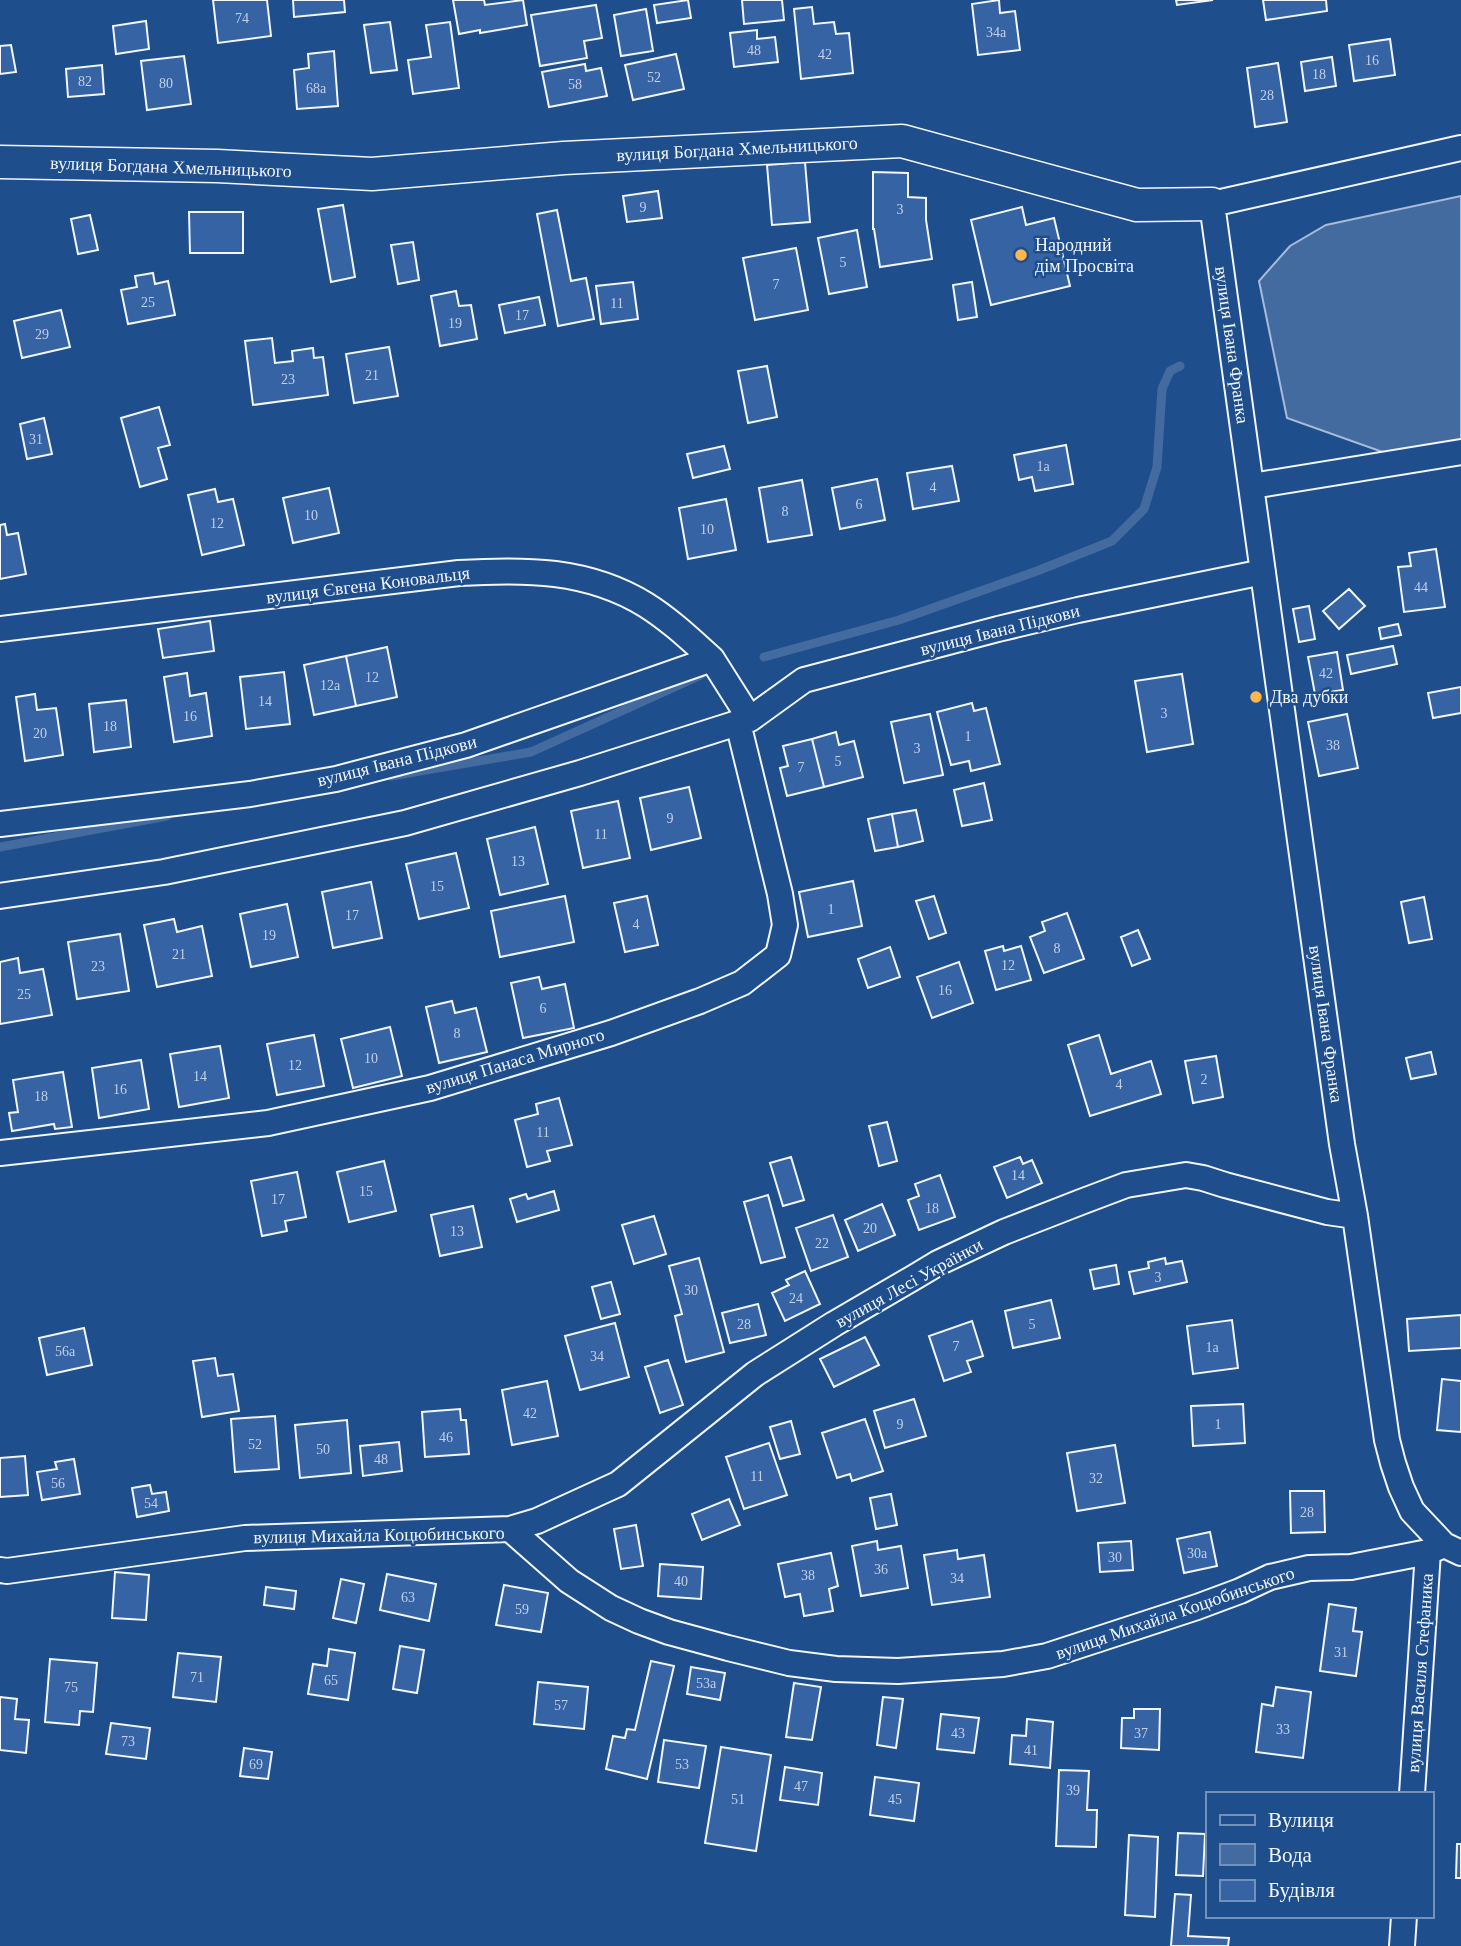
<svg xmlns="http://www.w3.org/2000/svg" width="1461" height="1946" viewBox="0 0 1461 1946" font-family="Georgia,serif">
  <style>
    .water { fill: #446ba0; stroke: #a8bbd7; stroke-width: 2 }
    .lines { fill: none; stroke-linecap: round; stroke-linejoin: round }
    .stream { stroke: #446ba0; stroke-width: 9 }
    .building { fill: #3563a3; stroke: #f2f6ff; stroke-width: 2 }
    .minor-casing { stroke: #f2f6ff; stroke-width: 28 }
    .tertiary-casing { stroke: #f2f6ff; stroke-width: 35 }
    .minor { stroke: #1f4e8c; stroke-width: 24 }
    .tertiary { stroke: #1f4e8c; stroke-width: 32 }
    .poi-dot { fill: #ffb74d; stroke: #1f4e8c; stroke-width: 2.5 }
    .labels { text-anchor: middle; stroke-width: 5; stroke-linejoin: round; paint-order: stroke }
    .number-label { font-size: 14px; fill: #c3d1e8 }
    .street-label { font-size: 18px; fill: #f2f6ff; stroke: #1f4e8c }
    .poi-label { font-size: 18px; fill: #f2f6ff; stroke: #1f4e8c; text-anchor: start }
  </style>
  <rect width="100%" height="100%" fill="#1f4e8c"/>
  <path class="water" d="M1461 196V448L1405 460 1287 418 1259 281 1290 246 1326 225Z"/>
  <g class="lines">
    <path class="stream" d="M764 657 899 620 1037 571 1112 541 1144 509 1157 467 1162 389 1170 371 1180 366
      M391 776 531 752 701 675
      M0 847 167 816"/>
  </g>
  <path class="building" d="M213 0H267L271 36 218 43Z
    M293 0H344L345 12 294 17Z
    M453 0H484L485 5 523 0 527 25 480 33V30L459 34Z
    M688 0 691 18 657 23 654 5Z
    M742 0H782L784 20 744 24Z
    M999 0 1000 13 1015 11 1020 50 978 55 972 4Z
    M1176 0H1213L1177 5Z
    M1263 0H1326L1327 11 1266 20Z
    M596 5 602 38 584 41 587 58 540 66 531 15Z
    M812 7 814 24 834 22 836 34 849 33 853 73 801 79 794 9Z
    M646 9 653 51 621 56 614 15Z
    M146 21 149 49 116 54 113 26Z
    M390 22 397 70 371 73 364 25Z
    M450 22 459 88 413 94 408 60 431 57 426 25Z
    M757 30V39L775 37 778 62 734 67 730 33Z
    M1390 39 1395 75 1354 81 1349 45Z
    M11 45 16 72 0 74V46Z
    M334 51 338 106 297 109 294 70 309 68 308 54Z
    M676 54 684 89 633 100 625 65Z
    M184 56 191 104 147 110 141 61Z
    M1332 57 1336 86 1305 91 1301 62Z
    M1278 63 1287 122 1255 127 1247 68Z
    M585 64 586 71 601 68 607 96 549 107 542 72Z
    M102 65 104 94 68 97 66 69Z
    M805 162 810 222 772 225 767 165Z
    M873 172 908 173V197L926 198V220L932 259 880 267 874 229H873Z
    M658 191 662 218 627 222 623 196Z
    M343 205 355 277 331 282 318 209Z
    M1022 207 1026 225 1054 218 1070 286 991 305 971 220Z
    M557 210 571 281 586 278 594 319 558 326 537 214Z
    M189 212H243V253H190Z
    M90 215 98 250 78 254 71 219Z
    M857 230 867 287 829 294 818 238Z
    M413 242 419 280 398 284 391 245Z
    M796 248 808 310 755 320 743 258Z
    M153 273 155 284 168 281 175 315 128 324 121 290 137 287 135 276Z
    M633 282 638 319 601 324 596 286Z
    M972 282 977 317 958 320 953 285Z
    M456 291 459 306 471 305 477 339 440 346 431 296Z
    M539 297 545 325 505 333 499 305Z
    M61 310 70 347 22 358 14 321Z
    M272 338 275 363 293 361 292 351 313 348 314 358 323 357 328 395 253 405 245 341Z
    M389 347 398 396 354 403 346 354Z
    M767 366 777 417 748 423 738 371Z
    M159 407 170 445 158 448 167 479 140 487 121 418Z
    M44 418 52 454 27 459 20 424Z
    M1066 445 1073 484 1035 491 1032 477 1019 480 1014 455Z
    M724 446 730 469 693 478 687 454Z
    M952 466 959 501 913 509 907 473Z
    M877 479 885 520 840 529 832 488Z
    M802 480 812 535 768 542 759 488Z
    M329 488 339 533 293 543 283 498Z
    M215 489 218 502 233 499 244 545 202 555 188 495Z
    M726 499 736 550 688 559 679 508Z
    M5 524 7 535 18 533 26 574 0 579V525Z
    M1436 549 1445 607 1404 612 1398 567 1411 566 1409 553Z
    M1349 589 1365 606 1339 629 1323 611Z
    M1309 606 1315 639 1299 642 1293 609Z
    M210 621 214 651 163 658 158 629Z
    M1398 624 1401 635 1381 639 1379 628Z
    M1393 646 1397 664 1351 674 1347 655Z
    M387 647 397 697 356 706 346 656Z
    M1337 652 1343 690 1315 694 1308 657Z
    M346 656 356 706 314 715 304 665Z
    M284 672 290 724 246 729 240 677Z
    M187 673 190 696 206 693 212 736 174 742 164 677Z
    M1182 674 1193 744 1147 752 1135 681Z
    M1461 687V713L1433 718 1428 693Z
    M35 694 37 710 56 708 63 755 25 761 16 697Z
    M126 700 131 747 94 752 89 704Z
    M972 703 974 711 986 708 1000 764 971 771 969 761 951 765 937 712Z
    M930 714 943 775 904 783 891 722Z
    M1347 714 1358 768 1319 776 1308 722Z
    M836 732 839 745 854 741 863 777 824 787 812 739Z
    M812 739 824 787 787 796 780 768 788 766 783 746Z
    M984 783 992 820 962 826 954 790Z
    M689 787 701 838 651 850 640 798Z
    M618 801 630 858 583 868 571 811Z
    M916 810 923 841 898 847 892 814Z
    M892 814 898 847 875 851 868 819Z
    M535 827 548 884 500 895 487 839Z
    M456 853 469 908 419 919 406 864Z
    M853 881 862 926 808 937 799 892Z
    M371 882 382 938 333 948 322 892Z
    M565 896 574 942 500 957 491 911Z
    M647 896 658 945 625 952 614 903Z
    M934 896 946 933 929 939 916 901Z
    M1424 897 1432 939 1409 943 1401 902Z
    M287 904 298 957 251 967 240 914Z
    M1067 913 1084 959 1044 973 1030 937 1045 931 1042 922Z
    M174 919 177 932 202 926 212 976 157 987 144 925Z
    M1138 930 1150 959 1132 966 1121 937Z
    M120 934 129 991 77 999 68 942Z
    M1003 946 1004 951 1021 946 1031 980 996 990 985 951Z
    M890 947 900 977 868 988 858 959Z
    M18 958 20 973 43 969 52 1015 0 1024V962Z
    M959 962 973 1003 932 1018 917 977Z
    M539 977 542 989 565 984 574 1028 523 1038 511 983Z
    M452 1001 455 1013 476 1008 487 1052 439 1063 426 1007Z
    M390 1027 402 1076 353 1088 341 1039Z
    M314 1035 324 1086 277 1095 267 1044Z
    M1099 1035 1111 1074 1151 1061 1161 1094 1090 1116 1068 1045Z
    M220 1046 229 1098 179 1107 170 1054Z
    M1431 1052 1436 1074 1411 1079 1406 1058Z
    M1216 1056 1223 1097 1193 1103 1185 1061Z
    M141 1060 149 1109 99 1118 92 1068Z
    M63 1072 72 1127 55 1129 54 1124 12 1131 9 1113 18 1112 13 1080Z
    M559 1098 572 1145 547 1151 550 1161 527 1167 515 1120 538 1114 536 1104Z
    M887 1122 897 1161 879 1166 869 1126Z
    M791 1157 804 1200 783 1206 770 1163Z
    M1020 1157 1023 1164 1032 1160 1042 1183 1007 1198 994 1167Z
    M384 1161 396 1211 349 1222 337 1172Z
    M297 1172 306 1217 285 1221 287 1231 262 1236 251 1181Z
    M940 1175 955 1217 919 1230 908 1200 919 1196 915 1184Z
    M554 1191 559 1210 517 1222 510 1199 526 1194 528 1199Z
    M768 1195 785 1257 761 1263 744 1202Z
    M882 1204 895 1235 858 1251 845 1220Z
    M473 1206 482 1247 440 1256 431 1215Z
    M833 1215 848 1257 811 1271 796 1228Z
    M654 1216 666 1254 634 1264 622 1225Z
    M699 1258 724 1352 686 1362 675 1316 682 1314 669 1266Z
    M1165 1258 1166 1264 1182 1261 1187 1282 1134 1294 1129 1272 1149 1268 1148 1262Z
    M1116 1265 1119 1284 1094 1289 1090 1270Z
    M805 1271 820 1304 785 1321 772 1293 789 1285 786 1280Z
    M611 1282 620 1314 601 1319 592 1287Z
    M1051 1300 1060 1338 1013 1348 1005 1311Z
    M758 1304 766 1335 730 1343 722 1313Z
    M1461 1315V1348L1409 1351 1407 1319Z
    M1232 1320 1238 1368 1193 1374 1187 1326Z
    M972 1321 983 1356 967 1361 971 1372 944 1381 929 1336Z
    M615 1323 629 1377 580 1390 565 1336Z
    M84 1328 92 1365 47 1375 39 1338Z
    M865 1337 879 1365 834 1387 820 1359Z
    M215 1358 218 1376 233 1374 239 1411 202 1417 193 1361Z
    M668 1360 683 1405 660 1413 645 1367Z
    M1442 1379 1461 1381V1432L1437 1430Z
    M547 1381 558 1436 512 1445 502 1390Z
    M914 1399 926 1436 885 1448 874 1411Z
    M1243 1404 1245 1443 1193 1446 1191 1406Z
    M460 1409 461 1420H466L469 1454 425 1457 422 1412Z
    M275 1416 279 1469 235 1472 231 1419Z
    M865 1419 883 1471 852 1481 850 1474 837 1478 822 1433Z
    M347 1420 351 1473 300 1478 295 1425Z
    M791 1421 800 1454 780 1459 770 1427Z
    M399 1442 402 1471 363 1476 360 1446Z
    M769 1443 787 1495 744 1509 726 1457Z
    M1115 1445 1125 1503 1077 1511 1067 1453Z
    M25 1456 28 1495 0 1497V1458Z
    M74 1459 80 1494 42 1500 37 1472 57 1469 55 1462Z
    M150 1485 152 1494 166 1492 169 1511 137 1517 132 1488Z
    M1290 1491H1324L1325 1532 1291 1533Z
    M891 1494 897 1525 876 1529 870 1498Z
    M729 1499 740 1525 702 1540 692 1514Z
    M636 1525 643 1566 621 1569 614 1529Z
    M1210 1532 1217 1566 1184 1573 1177 1539Z
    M877 1541 878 1550 901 1546 908 1588 861 1596 852 1546Z
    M1131 1541 1133 1570 1100 1572 1098 1543Z
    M957 1550 958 1559 984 1555 990 1597 932 1605 924 1555Z
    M831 1553 838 1586 829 1589 833 1611 804 1616 800 1594 785 1597 778 1564Z
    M660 1564 703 1567 701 1599 658 1596Z
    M115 1572 149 1575 146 1620 112 1618Z
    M387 1574 436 1584 429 1621 380 1610Z
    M341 1579 364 1584 356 1623 333 1618Z
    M504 1585 548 1593 541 1632 496 1625Z
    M266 1587 296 1591 294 1609 264 1605Z
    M1329 1604 1356 1608 1353 1631 1362 1632 1356 1676 1320 1671Z
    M400 1646 424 1650 417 1693 393 1689Z
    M329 1649 355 1653 348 1700 308 1694 313 1664 327 1666Z
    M178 1653 221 1657 216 1702 173 1697Z
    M50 1659 97 1663 93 1712 80 1711 79 1725 45 1722Z
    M651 1661 674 1666 647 1779 606 1769 613 1736 625 1738 627 1729 635 1730Z
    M691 1667 725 1673 720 1700 687 1694Z
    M538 1682 588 1687 584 1729 534 1724Z
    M794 1683 821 1687 812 1740 786 1737Z
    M1276 1687 1311 1692 1303 1758 1256 1752 1262 1704 1273 1706Z
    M0 1697 17 1699 15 1719 29 1720 26 1753 0 1750Z
    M883 1697 903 1699 896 1748 877 1745Z
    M1134 1709H1160L1159 1750 1121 1748 1122 1718H1134Z
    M941 1714 979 1718 974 1753 937 1749Z
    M1027 1719 1053 1722 1050 1768 1010 1764 1012 1735 1026 1736Z
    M111 1723 150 1728 146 1759 106 1754Z
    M664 1740 706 1746 699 1788 658 1782Z
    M721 1747 771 1755 756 1851 705 1843Z
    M244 1748 272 1752 268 1779 240 1776Z
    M785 1767 822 1773 818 1805 780 1800Z
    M1059 1770 1089 1771 1087 1810H1097L1096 1847 1056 1846Z
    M875 1777 919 1783 914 1821 870 1815Z
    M1178 1833 1205 1834 1203 1876 1176 1875Z
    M1129 1835 1158 1837 1155 1917 1125 1915Z
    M1457 1844H1461V1878H1456Z
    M1175 1894 1191 1895 1188 1936 1229 1938 1228 1946H1171Z"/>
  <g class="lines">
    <defs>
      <path id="minor" d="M1461 148 1212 204 1342 1144 1355 1216 1387 1440 1393 1463 1401 1487 1412 1511 1444 1545 1461 1553
        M1252 486 1461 452
        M0 629 459 573C524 569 588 569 646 605 670 620 691 640 712 659
        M0 824 250 794 336 779 466 745 712 659 750 719
        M0 896 164 872 405 823 580 773 750 719 804 680 998 629 1078 610 1263 572
        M0 1153 268 1123 430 1088 611 1033 700 1001 742 983 778 955 785 925 780 894 738 723
        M510 1529 537 1521 618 1484 755 1374 834 1324 913 1278 938 1263 1004 1232 1081 1202 1126 1185 1186 1175 1203 1178 1225 1185 1327 1212 1355 1216
        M0 1570 7 1571 245 1538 510 1529 569 1581 611 1608 639 1621 669 1632 728 1648 789 1663 836 1669 898 1671 1003 1664 1047 1656 1197 1607 1240 1591 1270 1577 1309 1568 1351 1567 1428 1552 1444 1545
        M1412 1794 1428 1552
        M1402 1946 1404 1916"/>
      <path id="tertiary" d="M0 162 217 166 372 174 564 158 902 141 1137 205 1212 204"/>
    </defs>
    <use href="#minor" class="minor-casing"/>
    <use href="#tertiary" class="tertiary-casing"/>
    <use href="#minor" class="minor"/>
    <use href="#tertiary" class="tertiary"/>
  </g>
  <g class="poi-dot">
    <circle cx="1021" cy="255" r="7"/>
    <circle cx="1256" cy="697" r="7"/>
  </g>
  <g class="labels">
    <g class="number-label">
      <text x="242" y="23">74</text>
      <text x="996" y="37">34а</text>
      <text x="754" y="55">48</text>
      <text x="825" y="59">42</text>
      <text x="1372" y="65">16</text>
      <text x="1319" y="79">18</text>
      <text x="654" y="82">52</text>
      <text x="85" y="86">82</text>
      <text x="166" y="88">80</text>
      <text x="575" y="89">58</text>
      <text x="316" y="93">68а</text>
      <text x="1267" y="100">28</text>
      <text x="643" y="212">9</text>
      <text x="900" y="214">3</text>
      <text x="843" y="267">5</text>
      <text x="776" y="289">7</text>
      <text x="148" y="307">25</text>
      <text x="617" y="308">11</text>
      <text x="522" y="320">17</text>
      <text x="455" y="328">19</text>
      <text x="42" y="339">29</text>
      <text x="372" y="380">21</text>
      <text x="288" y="384">23</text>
      <text x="36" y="444">31</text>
      <text x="1043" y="471">1а</text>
      <text x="933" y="492">4</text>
      <text x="859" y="509">6</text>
      <text x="785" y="516">8</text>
      <text x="311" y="520">10</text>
      <text x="217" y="528">12</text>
      <text x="707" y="534">10</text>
      <text x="1421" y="592">44</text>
      <text x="1326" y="678">42</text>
      <text x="372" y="682">12</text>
      <text x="330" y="690">12а</text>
      <text x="265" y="706">14</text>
      <text x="1164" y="718">3</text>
      <text x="190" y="721">16</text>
      <text x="110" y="731">18</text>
      <text x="40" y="738">20</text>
      <text x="968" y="741">1</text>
      <text x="1333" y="750">38</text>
      <text x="917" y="753">3</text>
      <text x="838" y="766">5</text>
      <text x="801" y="772">7</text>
      <text x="670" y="823">9</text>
      <text x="601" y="839">11</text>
      <text x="518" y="866">13</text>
      <text x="437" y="891">15</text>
      <text x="831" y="914">1</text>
      <text x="352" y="920">17</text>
      <text x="636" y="929">4</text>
      <text x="269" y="940">19</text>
      <text x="1057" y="953">8</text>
      <text x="179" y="959">21</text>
      <text x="1008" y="970">12</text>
      <text x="98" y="971">23</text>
      <text x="945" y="995">16</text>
      <text x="24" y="999">25</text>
      <text x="543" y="1013">6</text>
      <text x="457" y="1038">8</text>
      <text x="371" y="1063">10</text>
      <text x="295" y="1070">12</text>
      <text x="200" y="1081">14</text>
      <text x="1204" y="1084">2</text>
      <text x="1119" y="1089">4</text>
      <text x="120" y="1094">16</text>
      <text x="41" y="1101">18</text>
      <text x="543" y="1137">11</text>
      <text x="1018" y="1180">14</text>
      <text x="366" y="1196">15</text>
      <text x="278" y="1204">17</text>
      <text x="932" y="1213">18</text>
      <text x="870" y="1233">20</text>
      <text x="457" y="1236">13</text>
      <text x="822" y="1248">22</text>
      <text x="1158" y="1282">3</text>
      <text x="691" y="1295">30</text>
      <text x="796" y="1303">24</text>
      <text x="744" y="1329">28</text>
      <text x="1032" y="1329">5</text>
      <text x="956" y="1351">7</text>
      <text x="1212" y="1352">1а</text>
      <text x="65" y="1356">56а</text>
      <text x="597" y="1361">34</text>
      <text x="530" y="1418">42</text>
      <text x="900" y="1429">9</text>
      <text x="1218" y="1429">1</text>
      <text x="446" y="1442">46</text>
      <text x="255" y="1449">52</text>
      <text x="323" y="1454">50</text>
      <text x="381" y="1464">48</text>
      <text x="757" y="1481">11</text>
      <text x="1096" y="1483">32</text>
      <text x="58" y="1488">56</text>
      <text x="151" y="1508">54</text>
      <text x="1307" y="1517">28</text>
      <text x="1197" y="1558">30а</text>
      <text x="1115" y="1562">30</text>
      <text x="881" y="1574">36</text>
      <text x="808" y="1580">38</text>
      <text x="957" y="1583">34</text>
      <text x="681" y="1586">40</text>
      <text x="408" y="1602">63</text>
      <text x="522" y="1614">59</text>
      <text x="1341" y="1657">31</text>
      <text x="197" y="1682">71</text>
      <text x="331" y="1685">65</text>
      <text x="706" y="1688">53а</text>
      <text x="71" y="1692">75</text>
      <text x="561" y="1710">57</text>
      <text x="1283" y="1734">33</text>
      <text x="958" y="1738">43</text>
      <text x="1141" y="1738">37</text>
      <text x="128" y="1746">73</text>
      <text x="1031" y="1755">41</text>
      <text x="256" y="1769">69</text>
      <text x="682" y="1769">53</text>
      <text x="801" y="1791">47</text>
      <text x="1073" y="1795">39</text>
      <text x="738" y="1804">51</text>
      <text x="895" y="1804">45</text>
    </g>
    <g class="street-label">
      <text transform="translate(737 149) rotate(-3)" y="6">вулиця Богдана Хмельницького</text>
      <text transform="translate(171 167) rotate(2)" y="6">вулиця Богдана Хмельницького</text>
      <text transform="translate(1232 345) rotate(82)" y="6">вулиця Івана Франка</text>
      <text transform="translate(368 585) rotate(-7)" y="6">вулиця Євгена Коновальця</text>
      <text transform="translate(1000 630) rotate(-14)" y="6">вулиця Івана Підкови</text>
      <text transform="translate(397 761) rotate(-14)" y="6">вулиця Івана Підкови</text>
      <text transform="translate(1326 1024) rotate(82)" y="6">вулиця Івана Франка</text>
      <text transform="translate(515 1061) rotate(-17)" y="6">вулиця Панаса Мирного</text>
      <text transform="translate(909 1283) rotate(-29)" y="6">вулиця Лесі Українки</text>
      <text transform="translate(379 1535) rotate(-1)" y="6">вулиця Михайла Коцюбинського</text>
      <text transform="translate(1175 1613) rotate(-19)" y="6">вулиця Михайла Коцюбинського</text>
      <text transform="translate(1420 1673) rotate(-86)" y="6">вулиця Василя Стефаника</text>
    </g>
    <g class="poi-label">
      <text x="1035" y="251">Народний<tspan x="1035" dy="21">дім Просвіта</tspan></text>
      <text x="1270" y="703">Два дубки</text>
    </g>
  </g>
  <rect x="1206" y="1792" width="228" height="126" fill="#1f4e8c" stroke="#7391ba" stroke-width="2"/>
  <rect x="1220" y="1815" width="35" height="10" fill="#1f4e8c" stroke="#7391ba" stroke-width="2"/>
  <text x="1268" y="1827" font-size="21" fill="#f2f6ff">Вулиця</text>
  <rect x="1220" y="1844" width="35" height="21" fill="#446ba0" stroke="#7391ba" stroke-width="2"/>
  <text x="1268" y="1862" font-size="21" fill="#f2f6ff">Вода</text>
  <rect x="1220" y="1880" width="35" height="21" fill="#3563a3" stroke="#7391ba" stroke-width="2"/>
  <text x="1268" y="1897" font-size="21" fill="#f2f6ff">Будівля</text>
</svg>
